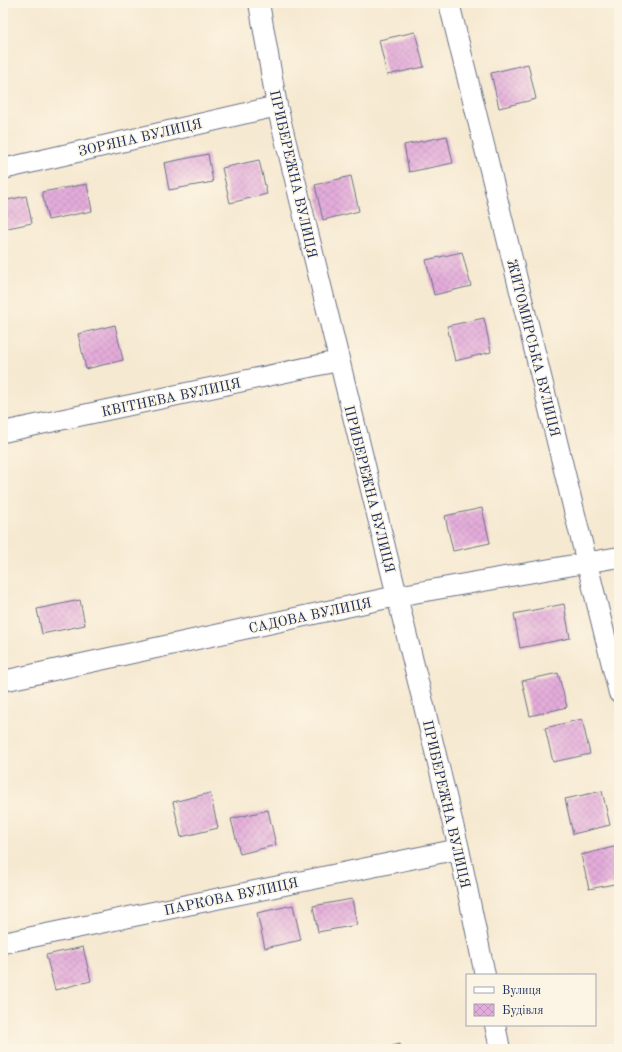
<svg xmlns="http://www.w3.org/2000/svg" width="622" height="1052" viewBox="0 0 622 1052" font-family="'Old Standard TT',serif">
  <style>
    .building { fill: url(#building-cross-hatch) }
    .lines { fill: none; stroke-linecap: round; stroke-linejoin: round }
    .minor-casing { stroke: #687086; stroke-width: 22 }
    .minor { stroke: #fff; stroke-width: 20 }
    .labels { text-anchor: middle; stroke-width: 3; stroke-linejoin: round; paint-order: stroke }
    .street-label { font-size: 14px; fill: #1b2f5e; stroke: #fcf5e5 }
  </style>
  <defs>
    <pattern id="building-cross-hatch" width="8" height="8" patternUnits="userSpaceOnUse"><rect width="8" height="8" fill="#e4acda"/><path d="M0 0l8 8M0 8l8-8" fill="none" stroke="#c394be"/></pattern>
  </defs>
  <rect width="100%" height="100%" fill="#fcf5e5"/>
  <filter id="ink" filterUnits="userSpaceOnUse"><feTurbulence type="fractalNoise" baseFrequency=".025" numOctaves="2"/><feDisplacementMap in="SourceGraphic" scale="8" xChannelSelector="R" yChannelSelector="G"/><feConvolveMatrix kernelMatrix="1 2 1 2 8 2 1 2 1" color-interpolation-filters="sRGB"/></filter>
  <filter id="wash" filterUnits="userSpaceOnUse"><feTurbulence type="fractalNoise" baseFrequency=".012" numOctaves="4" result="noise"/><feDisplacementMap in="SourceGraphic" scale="16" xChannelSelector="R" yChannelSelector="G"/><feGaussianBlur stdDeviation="0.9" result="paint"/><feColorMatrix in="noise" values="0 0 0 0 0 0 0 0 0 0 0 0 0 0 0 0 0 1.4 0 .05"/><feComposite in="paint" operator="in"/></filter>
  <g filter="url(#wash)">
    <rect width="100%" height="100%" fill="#f6e9d1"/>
    <g id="blocks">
      <path class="building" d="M415 32 424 67 387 75 379 40Z
        M528 64 536 99 499 108 491 73Z
        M447 136 453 163 409 172 404 145Z
        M208 154 213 182 169 190 164 163Z
        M259 160 267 194 230 203 222 168Z
        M351 176 359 211 323 220 315 185Z
        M87 184 92 211 48 220 42 192Z
        M26 196 32 223 3 229V201Z
        M462 252 471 286 434 295 426 260Z
        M484 318 491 352 455 361 447 326Z
        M115 325 123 360 86 369 78 334Z
        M482 508 490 543 453 551 445 516Z
        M80 600 85 625 42 634 37 609Z
        M564 604 570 638 520 648 514 614Z
        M558 673 567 707 530 716 522 681Z
        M582 719 590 754 553 762 545 728Z
        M602 791 610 825 573 834 565 799Z
        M210 793 218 828 181 837 173 802Z
        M268 810 276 845 240 854 231 819Z
        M618 846 619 883 589 889 581 855Z
        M352 899 357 925 318 932 313 906Z
        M293 905 301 940 265 948 257 913Z
        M83 947 91 981 55 990 46 955Z
        M400 1044 401 1049H382Z"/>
    </g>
  </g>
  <g filter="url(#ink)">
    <use href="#blocks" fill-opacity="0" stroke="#687086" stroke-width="1"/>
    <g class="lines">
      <defs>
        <path id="minor" d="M259 3 277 106 459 849 485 975
          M449 3 619 693
          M3 169 277 106
          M3 432 338 361
          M3 681 397 596 619 557
          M3 943 459 849
          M495 1025 500 1049"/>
      </defs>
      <use href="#minor" class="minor-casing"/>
      <use href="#minor" class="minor"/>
    </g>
  </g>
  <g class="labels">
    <g class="street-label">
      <text transform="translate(140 137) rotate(-13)" y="5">ЗОРЯНА ВУЛИЦЯ</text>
      <text transform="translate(294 174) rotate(77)" y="5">ПРИБЕРЕЖНА ВУЛИЦЯ</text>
      <text transform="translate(534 348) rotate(76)" y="5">ЖИТОМИРСЬКА ВУЛИЦЯ</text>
      <text transform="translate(171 397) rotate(-12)" y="5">КВІТНЕВА ВУЛИЦЯ</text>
      <text transform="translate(370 489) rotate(76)" y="5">ПРИБЕРЕЖНА ВУЛИЦЯ</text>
      <text transform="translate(310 615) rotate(-12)" y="5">САДОВА ВУЛИЦЯ</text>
      <text transform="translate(447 804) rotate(77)" y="5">ПРИБЕРЕЖНА ВУЛИЦЯ</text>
      <text transform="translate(231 896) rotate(-12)" y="5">ПАРКОВА ВУЛИЦЯ</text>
    </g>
  </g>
  <rect width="622" height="1052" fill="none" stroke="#fcf5e5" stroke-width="16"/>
  <rect x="466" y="974" width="130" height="52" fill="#fcf5e5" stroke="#a2a6af"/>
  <rect x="474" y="987" width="20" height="6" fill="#ffffff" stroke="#a2a6af"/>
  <text x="502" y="994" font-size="12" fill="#1b2f5e">Вулиця</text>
  <rect x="474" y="1004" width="20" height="12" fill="url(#building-cross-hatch)" stroke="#a2a6af"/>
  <text x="502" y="1014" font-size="12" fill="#1b2f5e">Будівля</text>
</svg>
